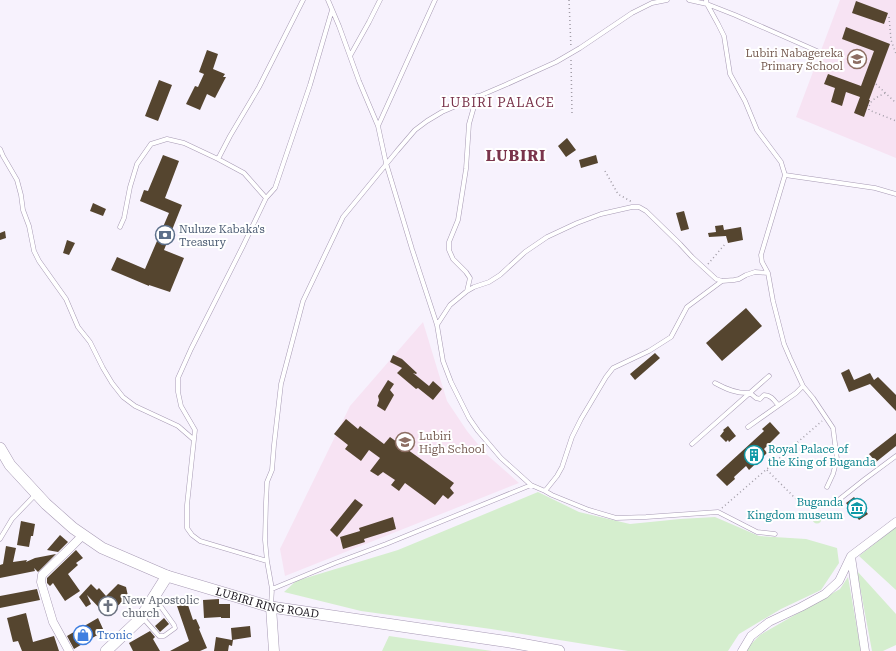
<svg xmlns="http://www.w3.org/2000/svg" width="896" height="651" viewBox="0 0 896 651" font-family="'Roboto Serif',serif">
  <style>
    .education { fill: #f7e3f3 }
    .green { fill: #d5eece }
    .building { fill: #55452f }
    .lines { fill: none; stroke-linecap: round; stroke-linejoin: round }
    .service-casing { stroke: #a79ab4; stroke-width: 5 }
    .minor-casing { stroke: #a79ab4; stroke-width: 9 }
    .tertiary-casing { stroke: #a79ab4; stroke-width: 11 }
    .secondary-casing { stroke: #a79ab4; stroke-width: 12 }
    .path { stroke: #a19ca6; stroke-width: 1.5; stroke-dasharray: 1 3; stroke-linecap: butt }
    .service { stroke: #fff; stroke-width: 4 }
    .minor { stroke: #fff; stroke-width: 8 }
    .tertiary { stroke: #fff; stroke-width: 10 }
    .secondary { stroke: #fff; stroke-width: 11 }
    .labels { text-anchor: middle; stroke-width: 4; stroke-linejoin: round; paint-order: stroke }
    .education-label { font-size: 11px; fill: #785e54; stroke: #fff; text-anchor: end }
    .service-label { font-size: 11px; fill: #4e5e75; stroke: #fff; text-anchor: start }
    .culture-label { font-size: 11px; fill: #0d838f; stroke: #fff; text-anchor: start }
    .worship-label { font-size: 11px; fill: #5b616d; stroke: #fff; text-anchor: start }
    .street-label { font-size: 11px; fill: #19141d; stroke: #fff }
    .shop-label { font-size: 11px; fill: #366cbe; stroke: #fff; text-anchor: start }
    .quarter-label { font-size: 13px; letter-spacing: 1px; fill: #7a344c; stroke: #fff }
    .district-label { font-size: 15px; font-weight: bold; letter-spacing: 1px; fill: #7a344c; stroke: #fff }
  </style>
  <rect width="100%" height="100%" fill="#f7f2fd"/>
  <path class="education" d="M840 0H896V158L796 117Z
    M423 322 447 401 467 431 486 454 519 483 285 576 280 549 350 406Z"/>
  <path class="green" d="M538 492 579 512 630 524 680 519 715 517 759 536 806 539 837 548 839 563 821 590 781 609 739 634 728 651H628L491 629 361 611 284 592 296 581 398 550Z
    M812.5 519a4.5 4.5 0 1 1 9 0a4.5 4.5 0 1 1-9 0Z
    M896 527V590L859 556Z
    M857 571 896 614V645L883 651H872Z
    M848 577 861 651H745L748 647 760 635 840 589Z
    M389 636 492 651H382Z"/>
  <path class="building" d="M856 1 888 13 884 24 852 13Z
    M846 27 890 44 869 100H870L864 117 854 113 860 97 846 92 842 106 831 102 835 88 824 84 828 74 861 86 874 51 842 39Z
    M207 50 218 54 213 69 225 74 223 77H226L215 98 207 94 200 110 186 104 195 86 198 87 204 74 199 72Z
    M159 80 172 85 158 121 145 116Z
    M567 138 576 150 566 157 558 146Z
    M163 155 179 161 165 198 182 205 164 250 184 258 170 292 149 285V286L111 270 117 257 145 269 169 213 140 201 144 190 148 191Z
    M596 155 598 163 581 168 579 160Z
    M93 203 106 209 103 216 90 211Z
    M684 211 689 229 681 231 676 213Z
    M723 225 724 230 741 227 743 240 728 243 726 236 709 237 708 233 716 232 715 226Z
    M5 231 6 238 0 240V233Z
    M67 240 75 243 69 255 63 253Z
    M746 308 762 326 722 361 706 343Z
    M655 353 660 358 635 380 630 374Z
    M393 355 402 359 417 373 416 374 413 373 429 386 433 381 442 389 433 400 418 388 416 389 397 373 402 368 390 362Z
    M849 369 854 380 870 373 874 380 878 377 896 395V411L870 384 849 392 841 373Z
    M388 380 394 384 390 390 394 395 385 411 377 406 379 400 378 396Z
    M346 419 358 429 360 426 384 444 390 437 454 483 450 488 454 493 448 499 443 495 435 505 405 483 399 491 391 485 395 480 383 472 378 476 370 471 380 458 369 450 361 461 345 449 348 445 334 434Z
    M770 422 780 433 764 449 767 453 749 470 746 466 734 477 735 479 727 486 716 475 764 431 762 429Z
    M728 426 736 436 729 442 728 440 726 442 720 436 724 431 723 430Z
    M896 433V446L876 462 869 454Z
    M854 497 868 514 859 520 846 503Z
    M355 499 363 505 337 537 330 530Z
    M393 517 396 529 364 539 365 542 343 549 340 537 360 531 359 528Z
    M21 521 35 524 33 536H31L29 547 17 545Z
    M60 535 68 542 58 552 47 550Z
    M6 546 16 548 13 562 27 560 26 562 35 558 56 554 38 572 34 568 35 571 0 578V565L3 564Z
    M76 550 83 558 76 563 78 565 68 574 80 591 65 601 53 583 50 586 47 583V578Z
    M91 584 97 590 99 588 106 596 118 584 126 587 128 596 107 616 87 595 91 604 86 607 79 597Z
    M37 589 40 600 0 608V596Z
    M219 599V604H230V618H221V617L204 618 203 600Z
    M187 602 193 620 196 619 200 628 199 629 207 648 200 651H170L189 641 177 606Z
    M26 613 33 642 54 636 59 651H22L18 641 13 642 7 618Z
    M98 618 104 631 74 649 67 636Z
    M164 618 169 624 160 632 155 626Z
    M250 626 251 637 232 640H233L232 646 229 645 228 651H214L216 637 232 640 231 628Z
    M150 631 155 637 153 639 160 651H133L129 643Z"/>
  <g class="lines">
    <defs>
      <path id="service" d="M328 0 339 26 359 81 378 126 386 163 412 249 437 325 443 361 451 382 469 418 478 431 501 458 531 485 545 491 552 495 589 510 616 518 646 517 718 512 757 532 775 534
        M689 0 707 4 735 15 817 51
        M706 0 707 4 718 24 724 36 730 74 745 101 757 130 781 162 785 175 761 255 762 262 768 273 773 301 784 344 790 358 803 386 813 398 833 428 837 459 833 474 827 487
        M350 56 369 22 380 0
        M378 126 435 0
        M0 149 3 156 17 180 21 195 23 210 29 226 34 251 39 261 66 299 78 327 90 342 103 368 112 383 123 397 135 406 178 426 193 439
        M218 159 230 136 259 87 303 0
        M785 175 875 188 896 194
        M120 227 124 218 130 187 137 164 151 144 167 139 184 143 218 159 244 173 266 198
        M467 291 470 278 466 272 453 259 449 250V242L458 220 466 169 469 124 477 96
        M437 325 450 305 467 291 474 287 489 282 500 275 525 252 547 237 577 223 601 214 632 207H639L646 211 680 244 692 257 716 279 722 281 734 280 739 279 746 275 755 272 768 273
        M715 383C726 389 737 394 750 393L756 398 760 399 764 395C771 395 774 400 778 405
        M748 427 796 393 803 386
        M692 444 769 376
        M545 491 557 476 562 467 572 437 581 419 606 377 613 368 649 351 671 337 687 307 722 281
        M836 502 865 479 896 456
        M0 539 12 519 36 494
        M267 561 200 541 192 535 187 528V505L195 430 181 406 178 392V378L191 349 243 246 266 198 275 188 310 85 332 10
        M272 589 335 563 386 544 531 485
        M271 606 272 589 267 561 265 540 266 502 267 482 272 470 274 445 281 384 303 301 343 217 397 151 415 130 427 121 442 112 505 85 556 62 580 48 632 13 652 3 667 0
        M142 617 159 636H164L175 628 174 625 154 597"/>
      <path id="minor" d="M851 557 865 651
        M69 651 53 622 41 582 42 575 70 548 83 535
        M742 651 751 636 769 622 801 607 825 594 839 581 851 556 896 522"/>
      <path id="tertiary" d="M271 607 274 651"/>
      <g id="secondary">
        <path id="s1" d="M0 448 10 465 46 504 73 528 102 548 167 576 271 607 510 642 559 651"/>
        <path d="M106 651 140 619 167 576"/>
      </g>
    </defs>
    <use href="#service" class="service-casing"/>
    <use href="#minor" class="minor-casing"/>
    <use href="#tertiary" class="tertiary-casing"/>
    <use href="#secondary" class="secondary-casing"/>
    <path class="path" d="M569 0 571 48
      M889 17 891 40 896 54
      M571 60 572 114
      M876 84 896 103
      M885 93C878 97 868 100 869 110L896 121
      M605 171 618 194 632 202
      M708 264 726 243
      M767 470 801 504
      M722 508 822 421"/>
    <use href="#service" class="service"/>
    <use href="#minor" class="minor"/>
    <use href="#tertiary" class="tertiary"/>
    <use href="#secondary" class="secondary"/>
  </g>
  <defs>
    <symbol id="school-ring" viewBox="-11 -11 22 22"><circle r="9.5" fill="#fff" stroke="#8d6e63" stroke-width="1.5"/><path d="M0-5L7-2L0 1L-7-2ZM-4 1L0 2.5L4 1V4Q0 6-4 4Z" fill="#8d6e63"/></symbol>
    <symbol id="bank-ring" viewBox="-11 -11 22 22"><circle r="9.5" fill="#fff" stroke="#5c6f8a" stroke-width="1.5"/><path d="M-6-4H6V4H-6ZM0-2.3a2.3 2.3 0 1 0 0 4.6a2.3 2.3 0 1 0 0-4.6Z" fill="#5c6f8a"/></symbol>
    <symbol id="building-ring" viewBox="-11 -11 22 22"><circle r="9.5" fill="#fff" stroke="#0f9aa8" stroke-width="1.5"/><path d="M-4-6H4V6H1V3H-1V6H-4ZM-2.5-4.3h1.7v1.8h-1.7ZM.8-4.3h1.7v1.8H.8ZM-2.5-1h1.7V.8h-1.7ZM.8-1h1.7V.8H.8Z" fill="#0f9aa8"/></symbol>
    <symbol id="museum-ring" viewBox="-11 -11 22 22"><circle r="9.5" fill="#fff" stroke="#0f9aa8" stroke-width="1.5"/><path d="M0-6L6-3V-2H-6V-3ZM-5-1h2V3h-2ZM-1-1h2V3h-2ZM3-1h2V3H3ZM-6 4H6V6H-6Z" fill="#0f9aa8"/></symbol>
    <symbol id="church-ring" viewBox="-11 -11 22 22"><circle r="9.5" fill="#fff" stroke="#6b7280" stroke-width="1.5"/><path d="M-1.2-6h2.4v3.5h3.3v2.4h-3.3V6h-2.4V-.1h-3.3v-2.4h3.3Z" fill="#6b7280"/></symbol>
    <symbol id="shop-ring" viewBox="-11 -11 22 22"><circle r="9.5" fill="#fff" stroke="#3f7fe0" stroke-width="1.5"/><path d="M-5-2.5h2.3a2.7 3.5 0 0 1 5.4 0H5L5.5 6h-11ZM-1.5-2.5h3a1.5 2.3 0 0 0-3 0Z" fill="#3f7fe0"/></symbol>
  </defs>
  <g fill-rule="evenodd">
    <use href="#school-ring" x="846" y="48" width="22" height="22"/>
    <use href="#bank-ring" x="154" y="224" width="22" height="22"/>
    <use href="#school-ring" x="394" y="431" width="22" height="22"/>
    <use href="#building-ring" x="743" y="444" width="22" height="22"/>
    <use href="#museum-ring" x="846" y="497" width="22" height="22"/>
    <use href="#church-ring" x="97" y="595" width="22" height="22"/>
    <use href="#shop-ring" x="72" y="624" width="22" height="22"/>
  </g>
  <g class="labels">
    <g class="education-label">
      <text x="843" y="57">Lubiri Nabagereka<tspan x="843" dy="13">Primary School</tspan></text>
      <text x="419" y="440" text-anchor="start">Lubiri<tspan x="419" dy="13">High School</tspan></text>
    </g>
    <g class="service-label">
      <text x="179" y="233">Nuluze Kabaka's<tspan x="179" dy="13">Treasury</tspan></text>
    </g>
    <g class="culture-label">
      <text x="768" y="453">Royal Palace of<tspan x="768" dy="13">the King of Buganda</tspan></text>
      <text x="843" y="506" text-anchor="end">Buganda<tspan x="843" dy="13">Kingdom museum</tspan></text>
    </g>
    <g class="worship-label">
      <text x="122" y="604">New Apostolic<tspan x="122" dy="13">church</tspan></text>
    </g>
    <g class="street-label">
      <text dy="4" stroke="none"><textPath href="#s1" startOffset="319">LUBIRI RING ROAD</textPath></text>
    </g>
    <g class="shop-label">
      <text x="97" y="639">Tronic</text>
    </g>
    <g class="quarter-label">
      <text x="498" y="107">LUBIRI PALACE</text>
    </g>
    <g class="district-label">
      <text x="516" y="161">LUBIRI</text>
    </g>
  </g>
</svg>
